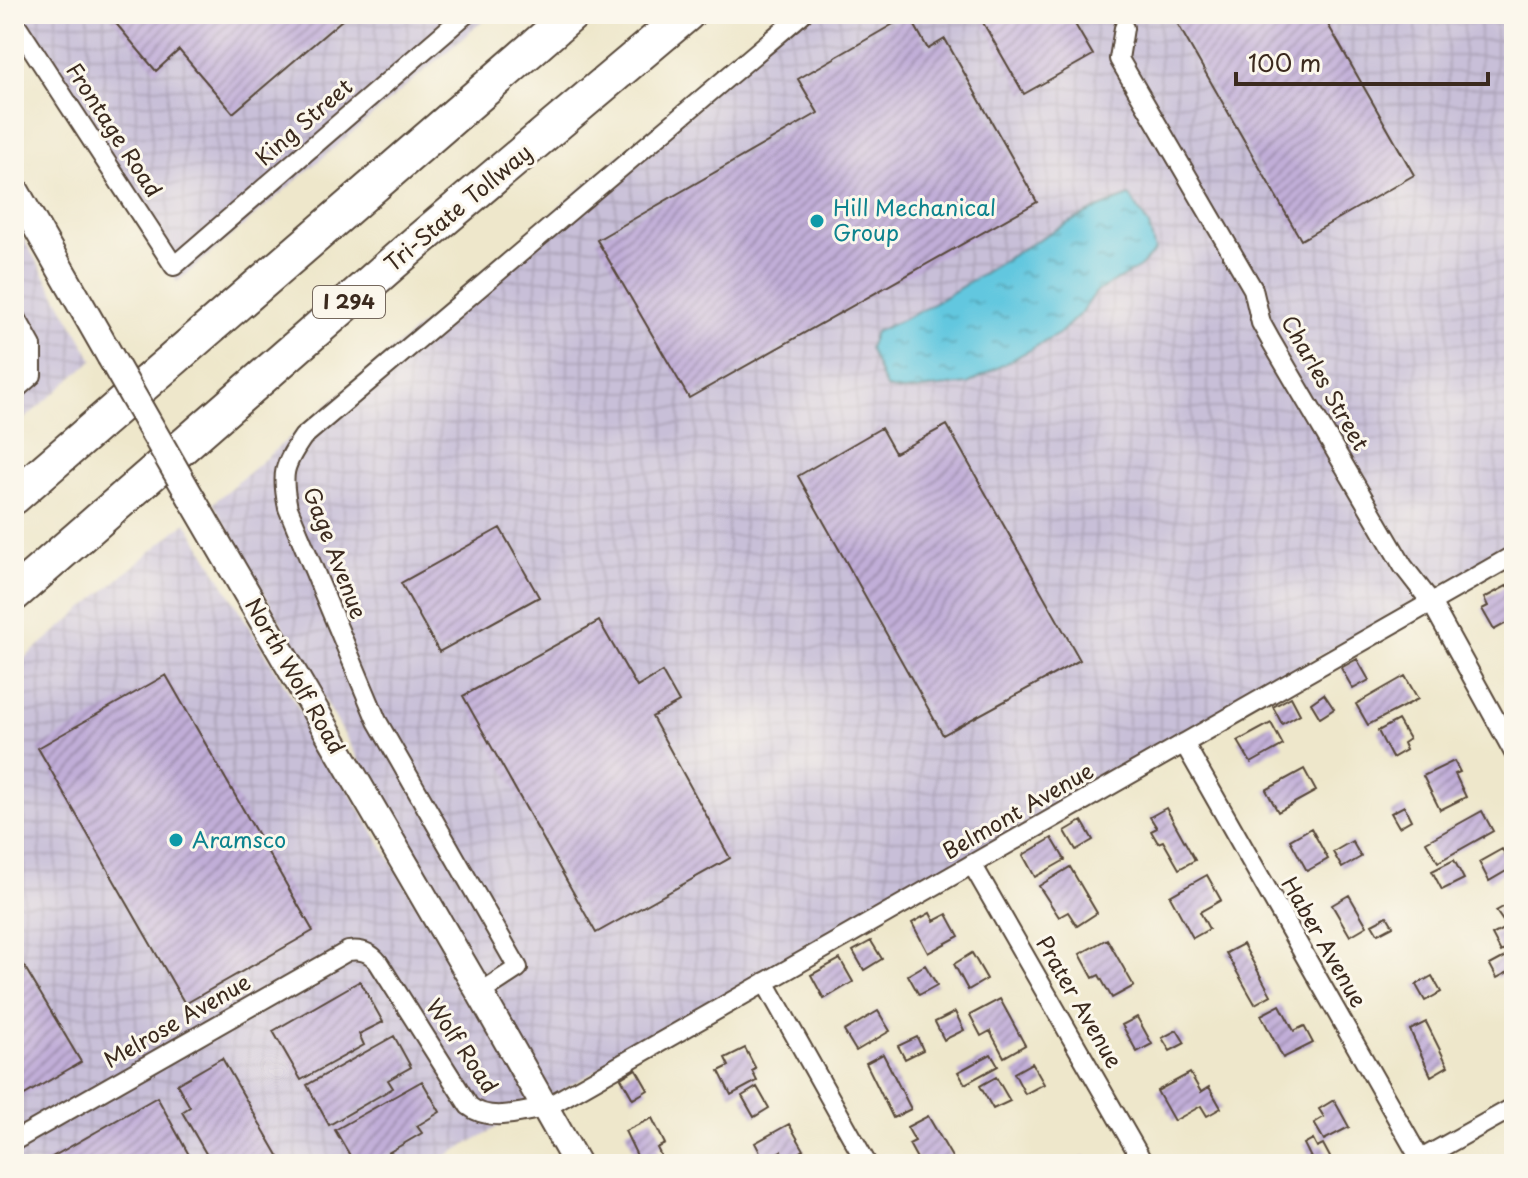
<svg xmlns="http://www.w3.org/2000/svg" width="1528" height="1178" viewBox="0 0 1528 1178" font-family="'Playpen Sans',sans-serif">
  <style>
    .industrial { fill: url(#industrial-grid) }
    .water { fill: url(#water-ripples); stroke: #4e787e; stroke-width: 2 }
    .building { fill: url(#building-hatch) }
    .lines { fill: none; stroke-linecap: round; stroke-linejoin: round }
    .minor-casing { stroke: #564638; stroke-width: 22 }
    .secondary-casing { stroke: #564638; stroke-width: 30 }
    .motorway-casing { stroke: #564638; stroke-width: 38 }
    .minor { stroke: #fff; stroke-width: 18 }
    .secondary { stroke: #fff; stroke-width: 26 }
    .motorway { stroke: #fff; stroke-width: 34 }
    .secondary-bridge-casing { stroke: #564638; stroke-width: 30; stroke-linecap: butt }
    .secondary-bridge { stroke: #fff; stroke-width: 26 }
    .culture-dot { fill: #0f9aa8; stroke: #fbf7ec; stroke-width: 3 }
    .labels { text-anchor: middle; stroke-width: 6; stroke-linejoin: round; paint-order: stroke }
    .shield { fill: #fbf7ec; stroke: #75685c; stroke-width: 2 }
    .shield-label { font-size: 20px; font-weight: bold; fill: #3b2a1e }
    .street-label { font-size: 22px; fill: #3b2a1e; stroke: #fbf7ec }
    .culture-label { font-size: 22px; fill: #0d838f; stroke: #fbf7ec; text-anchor: start }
  </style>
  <defs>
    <pattern id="industrial-grid" width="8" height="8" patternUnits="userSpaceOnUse" patternTransform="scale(2)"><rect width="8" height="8" fill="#c8bfd8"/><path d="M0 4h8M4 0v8" fill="none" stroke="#ada4b9"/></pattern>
    <pattern id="water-ripples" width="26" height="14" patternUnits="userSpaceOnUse" patternTransform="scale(2)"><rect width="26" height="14" fill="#62c7df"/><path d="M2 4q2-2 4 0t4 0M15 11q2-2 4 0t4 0" fill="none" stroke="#52a2b4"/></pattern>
    <pattern id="building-hatch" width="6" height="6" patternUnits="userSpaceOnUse" patternTransform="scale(2)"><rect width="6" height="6" fill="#c1aed8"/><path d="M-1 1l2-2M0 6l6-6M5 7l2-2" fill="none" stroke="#9e8eaf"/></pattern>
  </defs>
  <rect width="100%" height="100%" fill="#fbf7ec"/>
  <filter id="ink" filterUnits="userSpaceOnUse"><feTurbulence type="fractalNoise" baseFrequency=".0125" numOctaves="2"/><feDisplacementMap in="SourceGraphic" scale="16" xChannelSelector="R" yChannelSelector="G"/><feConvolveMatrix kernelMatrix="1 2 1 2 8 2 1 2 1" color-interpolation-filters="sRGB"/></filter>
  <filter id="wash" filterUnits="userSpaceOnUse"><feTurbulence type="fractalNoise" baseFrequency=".006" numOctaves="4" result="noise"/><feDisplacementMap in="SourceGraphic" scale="32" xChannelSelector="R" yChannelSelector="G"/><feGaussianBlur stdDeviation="1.8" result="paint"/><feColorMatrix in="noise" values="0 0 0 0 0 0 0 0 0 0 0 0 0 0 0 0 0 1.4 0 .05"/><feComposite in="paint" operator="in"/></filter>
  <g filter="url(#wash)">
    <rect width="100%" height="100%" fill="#eee7cb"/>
    <path class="industrial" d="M14 14H491L177 282Z
      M785 14H1514V544L550 1097 213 503Z
      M14 222 93 360 14 428Z
      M186 522 538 1104 432 1164H14V667Z"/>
    <path class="water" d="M1130 196 1149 226 1155 251 1140 267 1096 292 1082 312 1059 334 968 384 903 391 886 388 869 348 875 332C892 324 910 317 926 308 993 270 1056 221 1130 196Z"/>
    <g id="blocks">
      <path class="building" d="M108 14H349L233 113 179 50 156 71Z
        M978 14H1069L1093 55 1024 94Z
        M1172 14H1322L1414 175 1301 240Z
        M909 15 928 49 945 39 1037 202 689 398 597 240 818 113 798 79Z
        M947 425 1080 660 943 735 798 476 881 428 895 453Z
        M500 528 539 597 439 652 401 583Z
        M1512 583 1514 594 1510 597 1514 603V619L1494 630 1482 609 1488 606 1484 598Z
        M599 621 637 687 662 672 679 702 652 717 730 858 596 933 463 696Z
        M1357 659 1369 680 1353 689 1341 668Z
        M166 675 313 931 185 1004 38 748Z
        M1405 676 1418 699 1368 725 1356 704Z
        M1324 694 1334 709 1320 718 1311 703Z
        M1291 697 1300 714 1282 724 1273 707Z
        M1398 720 1409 739 1403 743 1406 750 1392 758 1378 731Z
        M1271 723 1283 745 1251 763 1238 741Z
        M1454 761 1460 772 1455 774 1466 797 1440 810 1423 776Z
        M1304 769 1316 791 1278 812 1266 790Z
        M1404 806 1411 820 1399 827 1391 813Z
        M1166 808 1195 860 1179 869 1163 841 1158 843 1151 831 1157 828 1150 817Z
        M1482 811 1493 831 1438 862 1426 842Z
        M1082 821 1093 840 1076 850 1065 831Z
        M1311 828 1328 859 1307 871 1290 840Z
        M1052 838 1065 860 1035 877 1023 855Z
        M1352 841 1361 857 1342 868 1333 852Z
        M1502 849 1513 867 1489 881 1479 862Z
        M1454 860 1464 879 1442 890 1432 871Z
        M1070 867 1097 913 1077 926 1068 912 1059 917 1039 886Z
        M1207 875 1221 900 1200 912 1209 929 1193 938 1170 896Z
        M1349 895 1367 926 1350 936 1332 905Z
        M1514 901V945L1501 952 1492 935 1507 927 1496 911Z
        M930 913 934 921 947 914 959 936 928 953 912 923Z
        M1387 916 1393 926 1378 934 1372 924Z
        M1107 939 1134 986 1112 998 1099 975 1093 978 1080 954Z
        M871 941 882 959 864 970 853 951Z
        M1243 944 1271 995 1255 1004 1226 953Z
        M14 949 81 1062 14 1101Z
        M1514 952V969L1497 978 1490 965Z
        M972 953 987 979 968 990 954 964Z
        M840 959 853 982 824 999 811 975Z
        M925 965 937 985 919 995 908 975Z
        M1432 976 1441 992 1425 1001 1416 985Z
        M360 981 383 1022 359 1034 364 1045 301 1080 273 1031Z
        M1000 999 1025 1045 1004 1057 990 1031 981 1036 970 1015Z
        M1280 1005 1294 1031 1304 1026 1313 1043 1283 1058 1261 1015Z
        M878 1011 890 1031 856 1051 844 1031Z
        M955 1012 964 1030 944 1040 935 1022Z
        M1137 1017 1152 1044 1137 1052 1122 1025Z
        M1426 1022 1448 1066 1431 1076 1410 1030Z
        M1177 1030 1185 1043 1170 1051 1162 1038Z
        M394 1036 411 1067 388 1080 393 1088 329 1125 307 1085Z
        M917 1037 923 1050 905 1059 898 1046Z
        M745 1048 756 1069 752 1071 757 1081 731 1095 719 1071 729 1066 725 1058Z
        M883 1054 911 1109 893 1118 866 1063Z
        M991 1054 998 1066 965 1084 958 1072Z
        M222 1058 283 1164H212L182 1112 190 1107 177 1084Z
        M1032 1063 1044 1084 1025 1094 1014 1073Z
        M636 1069 648 1090 633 1099 621 1078Z
        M1190 1073 1201 1092 1209 1087 1221 1108 1207 1116 1201 1106 1174 1121 1157 1091Z
        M996 1077 1010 1101 993 1109 980 1086Z
        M422 1081 440 1112 417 1126 422 1133 369 1164H355L335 1130Z
        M757 1087 769 1108 754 1117 742 1096Z
        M157 1097 194 1164H40Z
        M1334 1100 1349 1127 1324 1140 1314 1123 1324 1117 1319 1109Z
        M928 1116 956 1164H920L909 1144 915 1141 907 1127Z
        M652 1118 665 1144 657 1148 661 1156 641 1164 625 1131Z
        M789 1124 804 1150 786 1160 781 1151 764 1160 755 1143Z
        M1313 1139 1317 1147 1323 1144 1332 1161 1327 1164H1314L1304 1144Z
        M1085 1156 1090 1164H1071Z"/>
    </g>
  </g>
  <g filter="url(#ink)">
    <use href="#blocks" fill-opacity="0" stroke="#564638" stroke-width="2"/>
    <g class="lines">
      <defs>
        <path id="minor" d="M14 21 174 266 466 14
          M1124 28 1119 59 1253 289 1261 323 1271 341 1403 566 1431 602 1514 753
          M14 314 32 346V375L14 391
          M1184 743 1423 1164
          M972 864 1144 1164
          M765 982 867 1164
          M480 993 518 968 377 721 288 508C281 474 283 466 303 437L802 14
          M14 1141 348 951C361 949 370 952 378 962L469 1106C490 1123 520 1112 545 1108L1514 555
          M1412 1164 1514 1107"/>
        <path id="secondary" d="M14 188 110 356
          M193 501 480 993 577 1164"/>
        <path id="motorway" d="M14 497 572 14
          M14 594 417 242 687 14"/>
      </defs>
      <use href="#minor" class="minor-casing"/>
      <use href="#secondary" class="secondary-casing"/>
      <use href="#motorway" class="motorway-casing"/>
      <use href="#minor" class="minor"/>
      <use href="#secondary" class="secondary"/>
      <use href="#motorway" class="motorway"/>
      <defs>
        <path id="secondary-bridge" d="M110 356 193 501"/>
      </defs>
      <use href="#secondary-bridge" class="secondary-bridge-casing"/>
      <use href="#secondary-bridge" class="secondary-bridge"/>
    </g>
  </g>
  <g class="culture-dot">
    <circle cx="817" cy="221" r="8"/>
    <circle cx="176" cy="840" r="8"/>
  </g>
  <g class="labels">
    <rect class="shield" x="313" y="286" width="72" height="32" rx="6"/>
    <g class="shield-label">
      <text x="349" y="309">I 294</text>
    </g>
    <g class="street-label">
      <text transform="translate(304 122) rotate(-41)" y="8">King Street</text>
      <text transform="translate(114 130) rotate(57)" y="8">Frontage Road</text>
      <text transform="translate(458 208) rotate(-40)" y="8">Tri-State Tollway</text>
      <text transform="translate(1325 383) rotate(60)" y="8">Charles Street</text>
      <text transform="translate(335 553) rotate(69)" y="8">Gage Avenue</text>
      <text transform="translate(295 676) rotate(60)" y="8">North Wolf Road</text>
      <text transform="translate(1018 811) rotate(-30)" y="8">Belmont Avenue</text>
      <text transform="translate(1324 942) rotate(60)" y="8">Haber Avenue</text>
      <text transform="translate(1079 1002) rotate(60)" y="8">Prater Avenue</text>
      <text transform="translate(177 1021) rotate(-30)" y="8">Melrose Avenue</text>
      <text transform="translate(462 1046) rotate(56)" y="8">Wolf Road</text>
    </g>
    <g class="culture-label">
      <text x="833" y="216">Hill Mechanical<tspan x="833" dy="25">Group</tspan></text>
      <text x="192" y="848">Aramsco</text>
    </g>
  </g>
  <rect width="1528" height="1178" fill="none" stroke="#fbf7ec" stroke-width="48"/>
  <path d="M1236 72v12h252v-12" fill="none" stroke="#3b2a1e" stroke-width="4"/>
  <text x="1248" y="72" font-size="24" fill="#3b2a1e" stroke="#fbf7ec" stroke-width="6" paint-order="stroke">100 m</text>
</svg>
